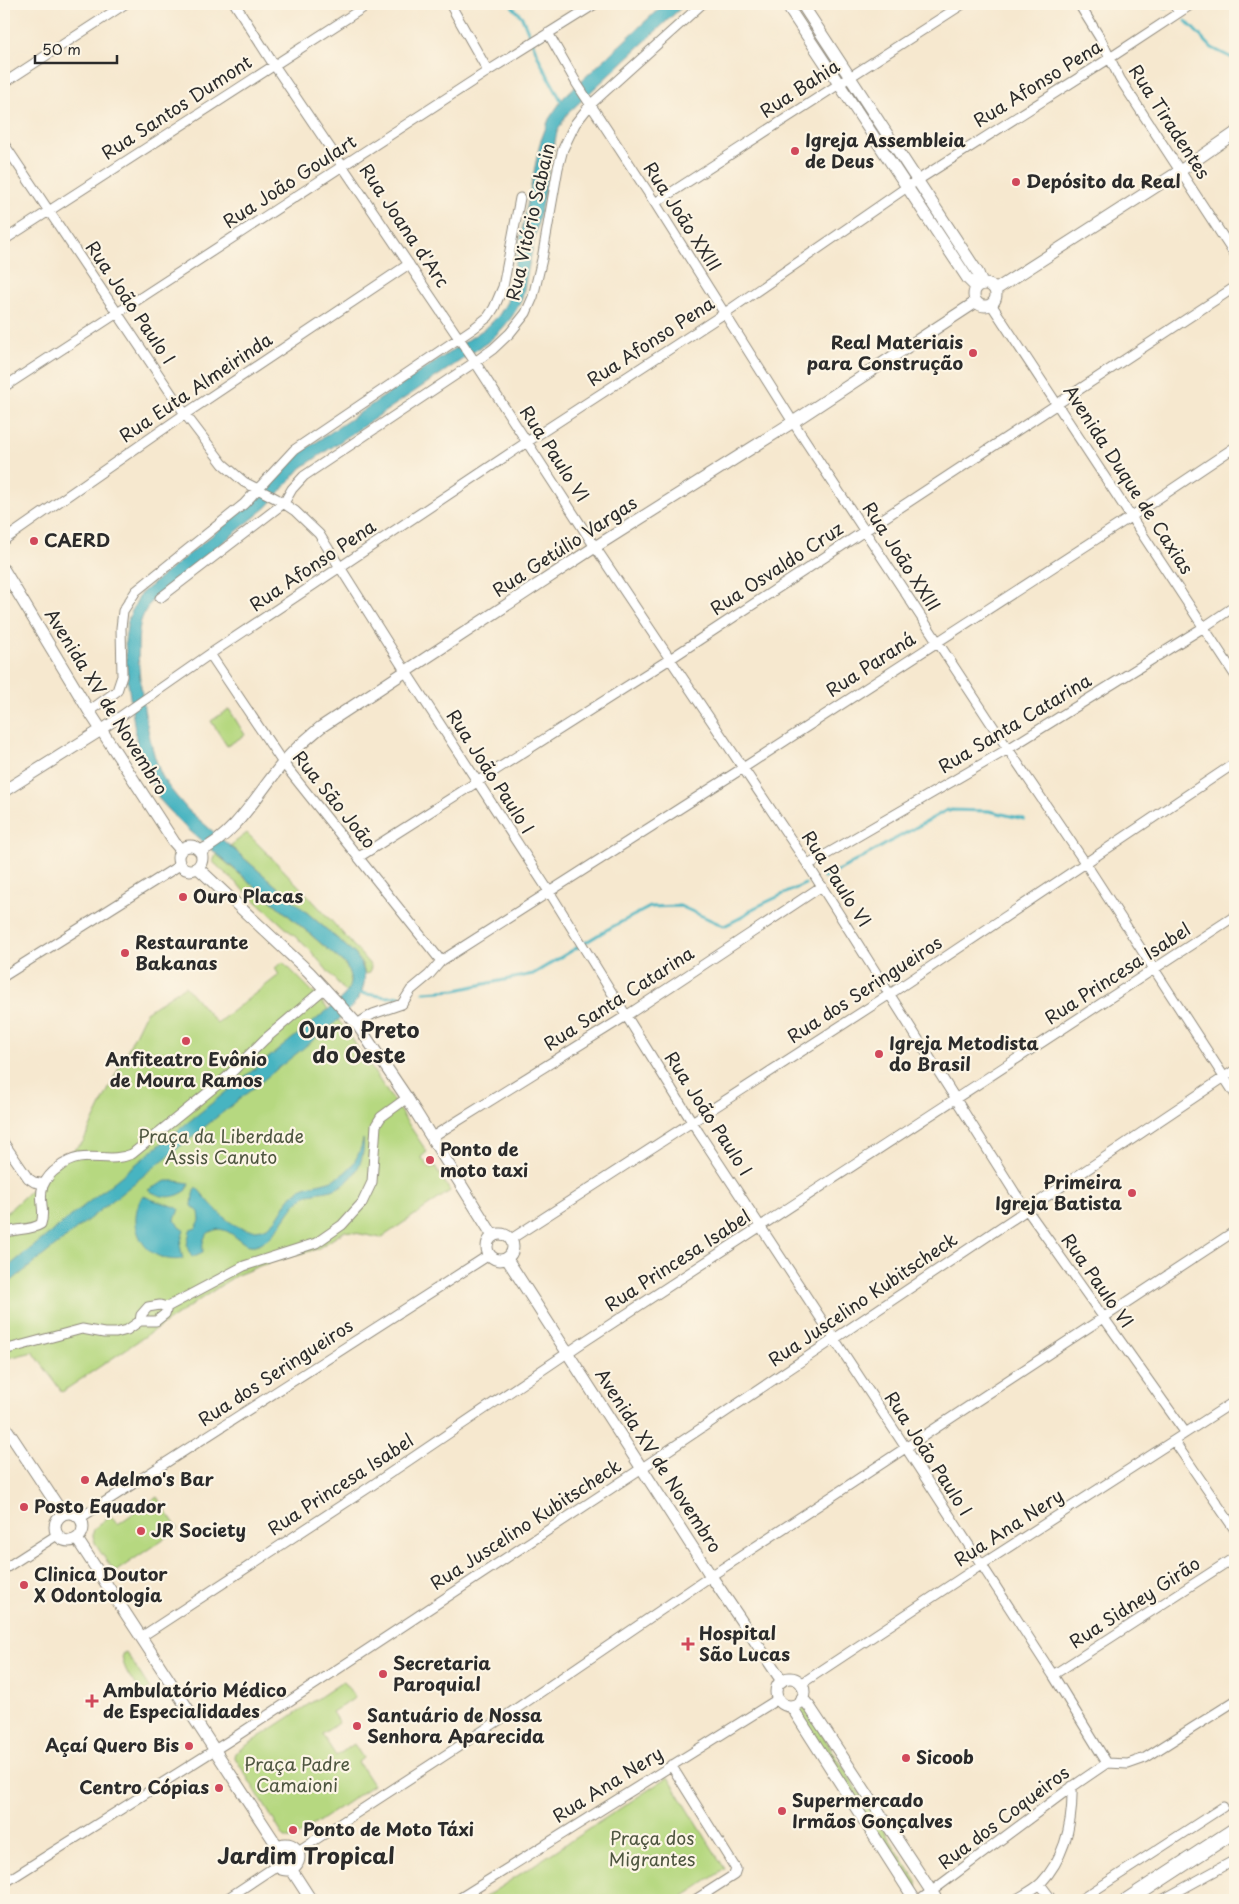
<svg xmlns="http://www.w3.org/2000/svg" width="1239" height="1904" viewBox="0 0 1239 1904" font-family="'Playpen Sans',sans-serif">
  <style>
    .green { fill: #b6d880; stroke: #708256 }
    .water { fill: #46b4c1; stroke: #387076 }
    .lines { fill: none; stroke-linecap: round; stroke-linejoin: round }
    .stream { stroke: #46b4c1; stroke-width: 3 }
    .minor-casing { stroke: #908a7d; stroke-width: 11 }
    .tertiary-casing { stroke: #908a7d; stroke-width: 13 }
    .trunk-casing { stroke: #908a7d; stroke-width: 17 }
    .minor { stroke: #fff; stroke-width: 9 }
    .tertiary { stroke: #fff; stroke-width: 11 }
    .trunk { stroke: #fff; stroke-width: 15 }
    .poi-dot { fill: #d1495b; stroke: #fcf5e5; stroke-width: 2 }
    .labels { text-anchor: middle; stroke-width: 4.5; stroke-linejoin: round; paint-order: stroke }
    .street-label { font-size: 18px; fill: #2b2b2b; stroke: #fcf5e5 }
    .poi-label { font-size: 18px; font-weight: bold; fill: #2b2b2b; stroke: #fcf5e5; text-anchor: start }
    .park-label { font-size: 18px; fill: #4e5640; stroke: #fcf5e5 }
    .district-label { font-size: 22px; font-weight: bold; fill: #2b2b2b; stroke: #fcf5e5 }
  </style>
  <rect width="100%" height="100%" fill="#fcf5e5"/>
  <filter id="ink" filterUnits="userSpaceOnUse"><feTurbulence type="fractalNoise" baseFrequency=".02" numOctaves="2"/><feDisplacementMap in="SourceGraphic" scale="10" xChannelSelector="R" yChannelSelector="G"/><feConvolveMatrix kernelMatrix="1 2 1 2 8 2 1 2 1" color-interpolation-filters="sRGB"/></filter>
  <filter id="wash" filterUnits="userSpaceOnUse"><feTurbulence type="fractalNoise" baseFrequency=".0096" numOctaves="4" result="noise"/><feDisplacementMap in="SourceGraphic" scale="20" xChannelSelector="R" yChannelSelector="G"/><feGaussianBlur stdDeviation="1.12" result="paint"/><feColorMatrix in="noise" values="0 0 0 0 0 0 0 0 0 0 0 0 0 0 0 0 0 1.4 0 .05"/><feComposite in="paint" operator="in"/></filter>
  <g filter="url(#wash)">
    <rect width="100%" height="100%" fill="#f6e8cf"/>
    <path class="green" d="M229 709 245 735 227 746 211 721Z
      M247 833C290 876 332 920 371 966L370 973 365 974 362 964 355 954 230 846Z
      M216 854 345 964C351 975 352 982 347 994L310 950 213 862Z
      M283 962 310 989 345 1028 427 1152 421 1157 430 1169 435 1166 450 1191 381 1238 345 1231 317 1249 262 1265 235 1276 62 1392 33 1352 4 1359V1215L30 1191 38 1178 83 1142 146 1012 185 986 217 1023 279 975 275 968Z
      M157 1497 178 1529 115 1572C109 1562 86 1539 95 1528 99 1523 107 1520 111 1516L118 1524Z
      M126 1652 150 1689 145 1691C133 1686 122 1667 122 1654Z
      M344 1681 355 1698 332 1712 339 1723 322 1734 336 1756 354 1744 363 1758 358 1762 373 1785 293 1839H288L284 1837 234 1756 235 1753Z
      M801 1707 805 1708 917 1882V1888L912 1887 799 1712Z
      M668 1777 725 1869 678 1900H483L482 1899Z"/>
    <path class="water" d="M664 4H685L567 114 557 132 522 298C514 317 503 329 488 342L301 468 267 507 154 598C148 606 142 615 140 625 133 657 147 739 159 769 165 785 178 798 188 810L355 954C384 993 339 1018 311 1042L4 1287V1270L323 1014C340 999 360 989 345 964L182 824 160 800 146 772 137 745 128 683 125 641 128 619 140 594 259 497 282 468 294 457 487 327 499 315 507 302 540 143 549 119 564 97Z
      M363 1139C366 1160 354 1183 332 1190 321 1193 310 1191 300 1200 285 1213 277 1240 255 1245 238 1248 230 1221 210 1232 203 1236 202 1244 203 1252L192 1257C184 1245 188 1243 190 1230L196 1228 200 1220 199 1212 192 1206 193 1194 196 1187C211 1203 228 1229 252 1230 280 1231 280 1204 296 1192 304 1185 315 1185 325 1182 347 1177 359 1160 363 1139Z
      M166 1181H176L189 1183 187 1190C173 1200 162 1198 148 1190Z
      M143 1195C155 1203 167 1202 179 1209L175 1220 179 1227 184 1230 180 1245 183 1259C145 1265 124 1226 143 1195Z"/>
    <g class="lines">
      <path class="stream" d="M510 4 522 17 541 63 563 104
        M1162 4 1166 7
        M1186 21 1212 48 1232 58 1235 57
        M824 877 845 867 947 810 989 811 1024 819
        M424 992 456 990 533 974 608 929 650 907 680 906 724 926 740 918 754 908 805 884
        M359 993 387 997 400 996"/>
    </g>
  </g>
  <g filter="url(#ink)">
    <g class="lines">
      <defs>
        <path id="minor" d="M235 4 274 65 475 362 595 547 808 865 1015 1193 1185 1432
          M450 4 488 71
          M1079 4 1100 38 1120 79 1235 255
          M1173 4 1179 12
          M548 33 577 84 655 203 793 422 1008 749 1086 864 1235 1094
          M4 83 125 4
          M4 144 185 414 223 464 244 482 277 499 295 511 319 534 406 672 550 893 699 1133 906 1448 1053 1675 1107 1763
          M655 203 963 4
          M4 240 369 4
          M991 304 1235 675
          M4 387 488 71 595 4
          M4 540 185 414 409 264
          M160 598 284 503 292 489 304 476 475 362 493 349 510 333 526 313 533 297 542 259 558 168 563 149 575 124 590 105 702 4
          M210 654 283 763 441 961
          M89 711 117 691 122 676 121 628 123 611 136 591 244 504 294 450 474 328 488 317 494 308 503 287 520 198
          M101 730 210 654 527 442 725 313 907 187 1110 58 1192 4
          M359 857 670 659 1235 287
          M808 865 1008 749 1204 627 1235 606
          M4 976 180 865
          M357 1024 373 1014 402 1004 411 990 429 975 441 961 743 768 1132 516 1235 447
          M432 1137 626 1016 822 886
          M4 1143 28 1178 34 1182 44 1184
          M4 1233C16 1228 30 1231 41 1224 46 1211 38 1199 43 1186 46 1179 52 1172 58 1168 83 1147 106 1165 132 1154L227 1077 264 1040 325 988
          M511 1239 890 994 1235 763
          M140 1321 141 1315 148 1307 160 1305 167 1307
          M4 1350 82 1329 104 1333H116L127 1330 140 1321H156L165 1314 167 1307 244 1266 316 1243 342 1225 362 1203 372 1182 376 1125 381 1117 407 1098
          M1174 1441 1235 1530
          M80 1518 489 1255
          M4 1569 57 1535
          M141 1637 371 1486 582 1343 1235 916
          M1053 1675 1235 1557
          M801 1684 981 1565 1235 1401
          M1107 1763 1128 1764 1145 1758 1235 1701
          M671 1765 736 1869 734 1875 695 1900
          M298 1851 504 1717 711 1576 1235 1231
          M4 1883 232 1739 642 1468 1235 1070
          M1040 1884 1052 1900
          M225 1900 276 1866
          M457 1900 778 1699
          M920 1900 1066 1791 1107 1763
          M1015 1900C1023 1895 1034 1890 1041 1883 1065 1857 1073 1821 1072 1786
          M1080 1900 1223 1807
          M1162 1900 1235 1860"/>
        <path id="tertiary" d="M786 4 968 279 976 287
          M802 4 978 273 982 284
          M974 295a11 11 0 1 1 22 0a11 11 0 1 1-22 0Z
          M995 290 1180 171 1235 133
          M4 570 89 711 174 842 181 850
          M4 791 101 730
          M178 858a12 12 0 1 1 24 0a12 12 0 1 1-24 0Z
          M200 851C235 836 260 790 284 762 295 748 308 738 321 727L595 547 793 422 976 302
          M198 868 309 972 357 1024 407 1098 493 1236
          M487 1247a13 13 0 1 1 26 0a13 13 0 1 1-26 0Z
          M507 1259 711 1576 782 1681
          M4 1425 63 1514
          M55 1527a14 14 0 1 1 28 0a14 14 0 1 1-28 0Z
          M77 1539 278 1847
          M776 1692a14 14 0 1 1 28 0a14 14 0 1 1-28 0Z
          M802 1698 809 1706 937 1900
          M791 1706 915 1900
          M273 1857a13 13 0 1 1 26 0a13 13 0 1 1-26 0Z
          M291 1869 311 1900"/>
        <path id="trunk" d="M1128 1900 1235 1830"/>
      </defs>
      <use href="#minor" class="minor-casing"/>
      <use href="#tertiary" class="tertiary-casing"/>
      <use href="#trunk" class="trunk-casing"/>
      <use href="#minor" class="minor"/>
      <use href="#tertiary" class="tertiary"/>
      <use href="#trunk" class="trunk"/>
    </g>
  </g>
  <g class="poi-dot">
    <circle cx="795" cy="151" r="5"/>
    <circle cx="1016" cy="182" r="5"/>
    <circle cx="973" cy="353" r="5"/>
    <circle cx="34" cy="541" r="5"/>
    <circle cx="183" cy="897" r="5"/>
    <circle cx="125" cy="953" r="5"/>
    <circle cx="186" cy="1041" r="5"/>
    <circle cx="879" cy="1054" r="5"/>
    <circle cx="430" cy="1160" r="5"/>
    <circle cx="1132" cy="1193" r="5"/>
    <circle cx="85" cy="1480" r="5"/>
    <circle cx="24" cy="1507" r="5"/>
    <circle cx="141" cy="1531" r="5"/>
    <circle cx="24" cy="1585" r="5"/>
    <path d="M685.5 1636.5h5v5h5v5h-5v5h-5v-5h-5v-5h5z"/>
    <circle cx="383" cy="1674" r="5"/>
    <path d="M89.5 1693.5h5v5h5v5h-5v5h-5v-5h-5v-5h5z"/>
    <circle cx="357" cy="1726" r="5"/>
    <circle cx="189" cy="1746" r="5"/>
    <circle cx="906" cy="1758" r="5"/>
    <circle cx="219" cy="1788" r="5"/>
    <circle cx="782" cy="1811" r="5"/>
    <circle cx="293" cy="1830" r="5"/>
  </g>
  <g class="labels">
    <g class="street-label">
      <text transform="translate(1038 84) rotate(-32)" y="6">Rua Afonso Pena</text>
      <text transform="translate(800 89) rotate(-33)" y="6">Rua Bahia</text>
      <text transform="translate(177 108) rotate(-33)" y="6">Rua Santos Dumont</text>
      <text transform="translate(1169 122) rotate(57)" y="6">Rua Tiradentes</text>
      <text transform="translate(290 182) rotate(-33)" y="6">Rua João Goulart</text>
      <text transform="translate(682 217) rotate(57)" y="6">Rua João XXIII</text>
      <text transform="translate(531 222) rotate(-77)" y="6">Rua Vitório Sabain</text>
      <text transform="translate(404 226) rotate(56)" y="6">Rua Joana d'Arc</text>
      <text transform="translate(130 303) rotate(56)" y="6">Rua João Paulo I</text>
      <text transform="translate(651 342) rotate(-33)" y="6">Rua Afonso Pena</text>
      <text transform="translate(196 388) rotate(-34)" y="6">Rua Euta Almeirinda</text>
      <text transform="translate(554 454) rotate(57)" y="6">Rua Paulo VI</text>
      <text transform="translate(1128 480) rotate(57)" y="6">Avenida Duque de Caxias</text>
      <text transform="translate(565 547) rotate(-33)" y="6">Rua Getúlio Vargas</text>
      <text transform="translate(901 557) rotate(57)" y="6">Rua João XXIII</text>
      <text transform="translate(313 566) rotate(-34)" y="6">Rua Afonso Pena</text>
      <text transform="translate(777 569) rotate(-33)" y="6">Rua Osvaldo Cruz</text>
      <text transform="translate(871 665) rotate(-33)" y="6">Rua Paraná</text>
      <text transform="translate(106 702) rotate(58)" y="6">Avenida XV de Novembro</text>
      <text transform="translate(1015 724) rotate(-31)" y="6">Rua Santa Catarina</text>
      <text transform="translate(490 772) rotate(57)" y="6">Rua João Paulo I</text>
      <text transform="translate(334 800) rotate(51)" y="6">Rua São João</text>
      <text transform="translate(836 879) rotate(57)" y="6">Rua Paulo VI</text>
      <text transform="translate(1118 974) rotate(-33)" y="6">Rua Princesa Isabel</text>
      <text transform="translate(865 990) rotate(-33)" y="6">Rua dos Seringueiros</text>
      <text transform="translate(619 999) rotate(-33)" y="6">Rua Santa Catarina</text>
      <text transform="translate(708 1114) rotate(57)" y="6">Rua João Paulo I</text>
      <text transform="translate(678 1261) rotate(-33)" y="6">Rua Princesa Isabel</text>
      <text transform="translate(1097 1281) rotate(55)" y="6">Rua Paulo VI</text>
      <text transform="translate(863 1300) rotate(-34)" y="6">Rua Juscelino Kubitscheck</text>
      <text transform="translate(276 1373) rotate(-33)" y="6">Rua dos Seringueiros</text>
      <text transform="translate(928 1454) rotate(57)" y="6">Rua João Paulo I</text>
      <text transform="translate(658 1461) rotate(57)" y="6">Avenida XV de Novembro</text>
      <text transform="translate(341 1485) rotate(-33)" y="6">Rua Princesa Isabel</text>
      <text transform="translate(526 1525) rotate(-33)" y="6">Rua Juscelino Kubitscheck</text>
      <text transform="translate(1009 1528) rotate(-33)" y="6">Rua Ana Nery</text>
      <text transform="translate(1135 1603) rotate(-33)" y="6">Rua Sidney Girão</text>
      <text transform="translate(608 1785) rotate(-32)" y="6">Rua Ana Nery</text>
      <text transform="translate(1004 1818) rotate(-37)" y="6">Rua dos Coqueiros</text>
    </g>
    <g class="poi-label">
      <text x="805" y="147">Igreja Assembleia<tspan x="805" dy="21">de Deus</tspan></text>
      <text x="1026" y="188">Depósito da Real</text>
      <text x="963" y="349" text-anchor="end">Real Materiais<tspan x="963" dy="21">para Construção</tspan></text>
      <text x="44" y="547">CAERD</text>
      <text x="193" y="903">Ouro Placas</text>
      <text x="135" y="949">Restaurante<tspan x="135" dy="21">Bakanas</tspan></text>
      <text x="889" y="1050">Igreja Metodista<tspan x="889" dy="21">do Brasil</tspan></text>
      <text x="186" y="1066" text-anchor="middle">Anfiteatro Evônio<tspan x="186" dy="21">de Moura Ramos</tspan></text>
      <text x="440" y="1156">Ponto de<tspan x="440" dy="21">moto taxi</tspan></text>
      <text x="1122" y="1189" text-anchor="end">Primeira<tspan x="1122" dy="21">Igreja Batista</tspan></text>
      <text x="95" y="1486">Adelmo's Bar</text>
      <text x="34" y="1513">Posto Equador</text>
      <text x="151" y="1537">JR Society</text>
      <text x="34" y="1581">Clinica Doutor<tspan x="34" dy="21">X Odontologia</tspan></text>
      <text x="699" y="1640">Hospital<tspan x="699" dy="21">São Lucas</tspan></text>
      <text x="393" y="1670">Secretaria<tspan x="393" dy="21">Paroquial</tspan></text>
      <text x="103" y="1697">Ambulatório Médico<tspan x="103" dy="21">de Especialidades</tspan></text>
      <text x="367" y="1722">Santuário de Nossa<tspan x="367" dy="21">Senhora Aparecida</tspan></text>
      <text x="179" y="1752" text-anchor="end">Açaí Quero Bis</text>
      <text x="916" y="1764">Sicoob</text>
      <text x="209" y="1794" text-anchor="end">Centro Cópias</text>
      <text x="792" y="1807">Supermercado<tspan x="792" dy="21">Irmãos Gonçalves</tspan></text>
      <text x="303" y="1836">Ponto de Moto Táxi</text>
    </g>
    <g class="park-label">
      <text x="221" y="1143">Praça da Liberdade<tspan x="221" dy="21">Assis Canuto</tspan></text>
      <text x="297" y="1771">Praça Padre<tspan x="297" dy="21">Camaioni</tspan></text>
      <text x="652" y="1845">Praça dos<tspan x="652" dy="21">Migrantes</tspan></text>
    </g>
    <g class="district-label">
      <text x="359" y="1038">Ouro Preto<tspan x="359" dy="25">do Oeste</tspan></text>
      <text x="306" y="1864">Jardim Tropical</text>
    </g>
  </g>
  <rect width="1239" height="1904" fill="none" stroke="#fcf5e5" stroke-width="20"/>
  <path d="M35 55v8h82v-8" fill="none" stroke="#2b2b2b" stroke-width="2.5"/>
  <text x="42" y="55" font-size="15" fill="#2b2b2b" stroke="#fcf5e5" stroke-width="4" paint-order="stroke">50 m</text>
</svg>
